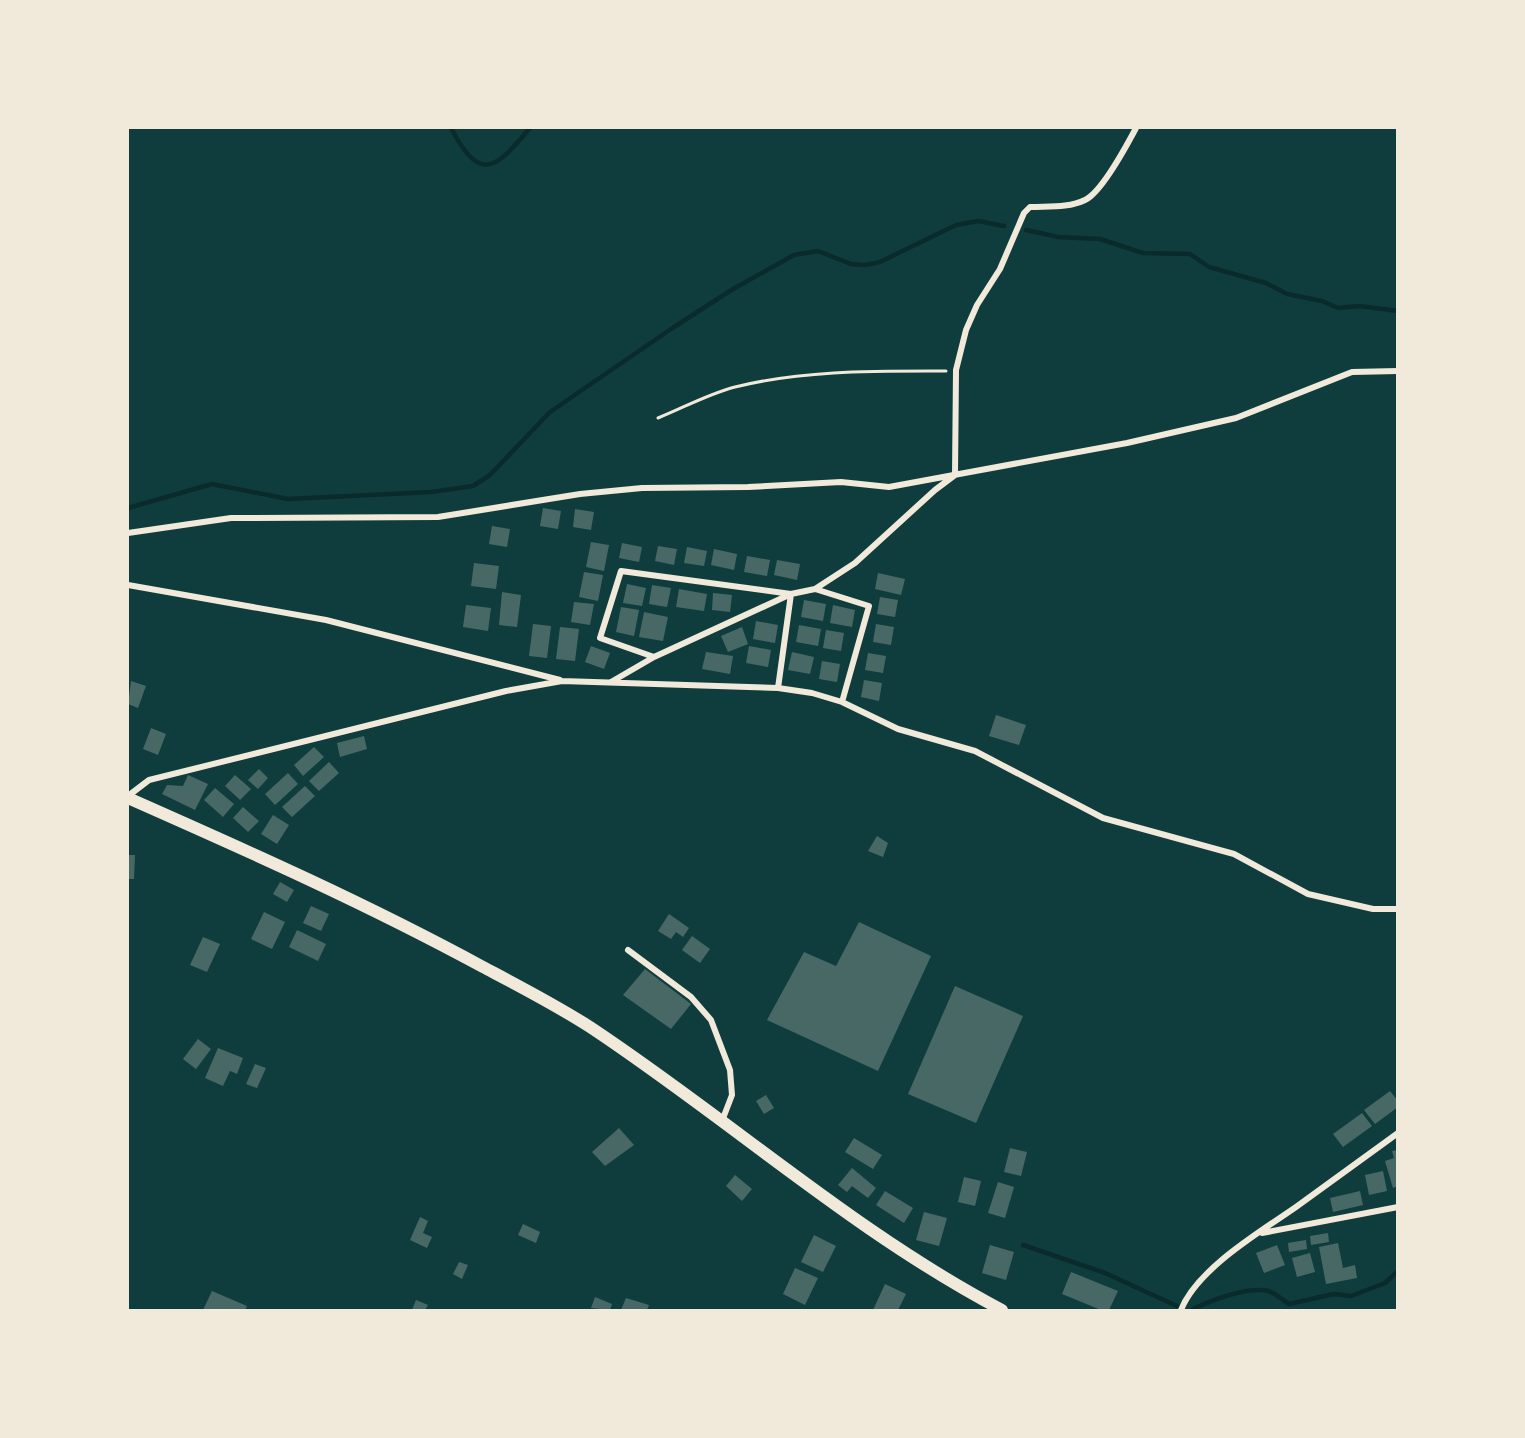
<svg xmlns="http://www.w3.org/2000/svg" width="1525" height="1438" viewBox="0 0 1525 1438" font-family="'Roboto Serif',serif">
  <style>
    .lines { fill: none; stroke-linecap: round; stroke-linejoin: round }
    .stream { stroke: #0a2a2b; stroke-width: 4.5 }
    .building { fill: #486865 }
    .path { stroke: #f1e9da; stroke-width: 3 }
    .minor { stroke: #f1e9da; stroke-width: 6 }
    .primary { stroke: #f1e9da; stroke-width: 12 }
  </style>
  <rect width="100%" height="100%" fill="#0f3d3e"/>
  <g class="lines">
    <path class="stream" d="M451 128C481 185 496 168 530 128
      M1026 230 1058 237 1100 239 1143 253 1190 254 1209 267 1266 283 1287 294 1322 301 1338 308 1359 306 1398 311
      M128 508 212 484 288 499 431 492 473 486 490 475 550 412 671 329 733 289 794 255 818 251 851 264 865 265 880 262 956 225 978 221 1004 226
      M1023 1245 1105 1273 1177 1306
      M1193 1309C1212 1300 1248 1286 1268 1291 1275 1293 1283 1300 1289 1304L1334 1294 1351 1296 1385 1283 1398 1271"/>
  </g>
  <path class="building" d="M543 508 561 511 558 529 540 526Z
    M575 509 594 512 591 530 573 527Z
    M492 526 510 529 507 547 489 544Z
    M591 542 609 545 604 571 586 567Z
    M622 543 642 547 639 562 619 558Z
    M658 546 677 549 674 565 655 561Z
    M687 547 707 551 704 566 684 563Z
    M714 549 737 554 734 570 711 565Z
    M747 556 770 560 767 576 744 572Z
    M777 560 800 564 797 580 774 575Z
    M474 563 499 566 496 589 471 586Z
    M584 572 603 575 598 601 579 597Z
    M878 573 905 579 901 595 875 589Z
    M627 584 646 588 642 606 623 603Z
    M652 585 671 588 667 607 649 604Z
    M679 589 707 594 704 611 676 607Z
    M502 592 521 595 517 627 499 625Z
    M713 593 732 595 730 612 712 610Z
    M880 597 898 600 895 617 877 614Z
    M804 600 826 604 823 621 801 617Z
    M574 602 594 604 590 625 571 622Z
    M466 605 491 608 488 631 463 627Z
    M833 605 855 610 852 627 830 623Z
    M621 607 639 610 634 636 616 632Z
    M644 612 668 617 663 641 639 637Z
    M756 621 778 625 775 643 753 639Z
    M533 624 551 626 547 658 529 656Z
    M876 624 894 627 891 645 873 642Z
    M799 625 821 629 818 646 796 642Z
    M560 627 579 629 575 661 556 659Z
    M742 627 748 644 728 652 721 636Z
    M826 630 844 633 841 651 823 648Z
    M591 646 610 653 604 669 585 662Z
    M749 646 771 650 768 667 746 663Z
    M706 652 733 656 730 674 702 669Z
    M792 652 814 657 810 674 788 670Z
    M868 653 886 656 883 673 865 670Z
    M822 661 840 664 837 682 819 679Z
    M864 680 882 683 879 701 861 697Z
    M131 681 146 686 138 708 128 704Z
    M996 715 1026 725 1019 745 989 736Z
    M151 728 166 734 158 755 143 749Z
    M364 736 367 749 340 757 337 743Z
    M314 747 324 757 303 776 294 765Z
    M329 762 339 773 319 791 309 781Z
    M259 769 268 778 258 789 248 780Z
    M288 773 298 784 275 805 265 794Z
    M188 775 208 784 195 810 162 794 167 785 183 786Z
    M235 775 251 789 240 800 225 786Z
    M305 786 315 796 292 817 282 807Z
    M215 788 234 804 223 817 204 800Z
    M243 807 259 821 248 832 233 818Z
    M273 815 289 825 277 844 261 834Z
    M877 836 888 843 883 857 868 851Z
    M128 855H135L134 879H128Z
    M280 882 294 890 287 902 273 894Z
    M311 906 329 914 321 931 303 923Z
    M264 912 285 922 272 949 251 939Z
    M669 914 689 928 683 937 676 932 671 939 658 931Z
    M859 922 931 956 878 1071 767 1020 804 952 836 966Z
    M297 930 326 944 318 961 289 947Z
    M692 936 710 949 700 963 682 950Z
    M203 937 220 944 207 972 190 965Z
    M645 969 691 1004 671 1029 623 995Z
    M955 986 1023 1016 976 1123 908 1094Z
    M198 1039 211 1049 196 1069 183 1059Z
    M218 1048 243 1058 237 1074 230 1071 223 1086 205 1078Z
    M255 1064 266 1068 257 1088 246 1084Z
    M1390 1091 1398 1101V1107L1375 1124 1364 1110Z
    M766 1095 774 1108 764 1114 756 1101Z
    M1362 1113 1372 1126 1343 1147 1333 1134Z
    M619 1128 634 1145 605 1166 592 1152Z
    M854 1138 882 1155 873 1169 845 1152Z
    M1010 1148 1027 1152 1021 1176 1004 1172Z
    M1398 1150V1186L1393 1188 1385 1161 1394 1158 1392 1151Z
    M852 1168 876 1188 868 1198 852 1186 847 1192 838 1185Z
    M1383 1171 1387 1191 1369 1195 1365 1175Z
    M735 1175 752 1189 742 1201 726 1186Z
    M964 1177 981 1181 975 1206 958 1202Z
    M998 1182 1014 1187 1005 1218 988 1213Z
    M885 1191 913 1208 904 1223 876 1205Z
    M1360 1191 1363 1205 1333 1212 1330 1198Z
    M924 1212 947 1218 939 1246 916 1240Z
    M420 1217 428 1221 423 1233 432 1237 427 1248 410 1240Z
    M523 1224 540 1232 536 1243 518 1235Z
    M1328 1233 1329 1242 1311 1245 1310 1236Z
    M814 1235 836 1246 823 1272 801 1262Z
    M1306 1240 1307 1249 1289 1252 1288 1243Z
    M1338 1243 1343 1268 1355 1265 1357 1278 1326 1284 1319 1247Z
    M990 1245 1014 1252 1006 1280 982 1273Z
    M1277 1245 1285 1265 1264 1273 1256 1253Z
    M1310 1253 1315 1272 1297 1277 1292 1258Z
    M459 1262 468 1265 462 1279 453 1274Z
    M795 1268 818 1278 805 1305 783 1294Z
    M1071 1272 1118 1291 1109 1310H1101L1062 1294Z
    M885 1284 906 1294 898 1310H873Z
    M212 1291 247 1306 245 1310H203Z
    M595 1297 612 1304 610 1310 591 1308Z
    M626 1298 649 1305 647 1310H621Z
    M416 1300 428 1305 425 1310H412Z"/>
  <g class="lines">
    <path class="path" d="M658 418C683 408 708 394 735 387 803 370 875 371 946 371"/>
    <path class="minor" d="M128 533 231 518 438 517 580 494 642 488 748 487 841 482 889 487 1127 443 1236 418 1352 372 1398 371
      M128 585 326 620 560 680
      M815 589 869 606 842 702
      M654 657 600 638 621 571 791 594 778 688
      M611 682 654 657 791 594 815 589 855 563 935 490 955 475 956 370 966 330 977 305 1000 269 1024 213 1030 207C1048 206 1069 208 1085 200 1102 192 1127 145 1136 128
      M128 796 149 780 506 691 562 681 778 688 812 693 842 702 898 729 975 751 1103 818 1234 854 1308 894 1373 909H1398
      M628 950 691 997 711 1020 730 1070 732 1095 722 1121
      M1262 1233 1398 1207
      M1181 1310C1197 1269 1260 1232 1296 1207 1330 1182 1364 1158 1398 1133"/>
    <path class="primary" d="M128 798C248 851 367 904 483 967 519 986 556 1005 590 1027 729 1119 854 1232 1002 1310"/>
  </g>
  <rect width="1525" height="1438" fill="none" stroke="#f1e9da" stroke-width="258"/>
</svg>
